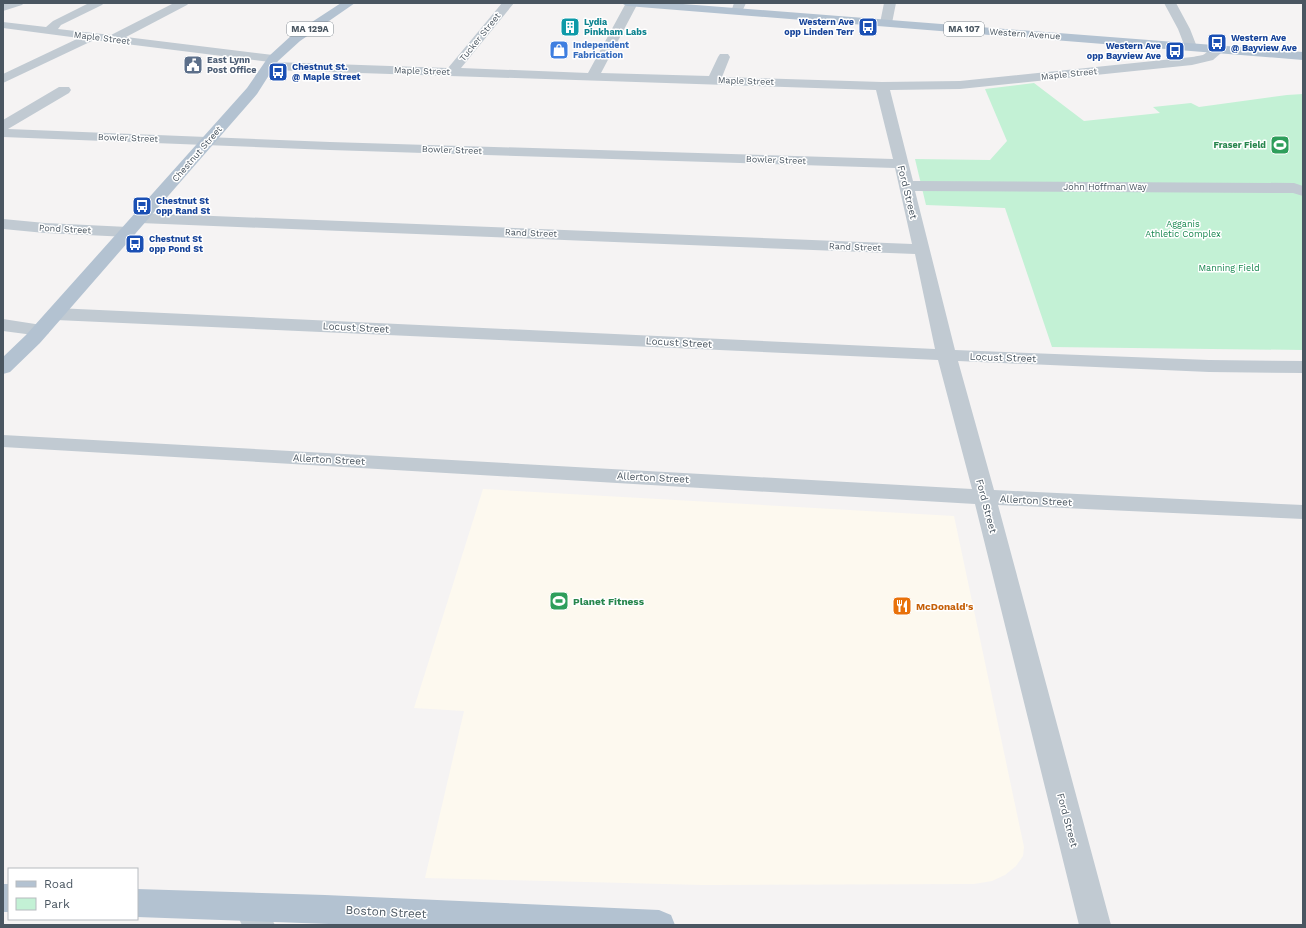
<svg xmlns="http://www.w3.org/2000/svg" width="1306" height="928" viewBox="0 0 1306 928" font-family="'Work Sans',sans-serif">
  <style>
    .commercial { fill: #fdf9ef }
    .green { fill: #c3f1d5 }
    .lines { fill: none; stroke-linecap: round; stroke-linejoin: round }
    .minor { fill: #c1cad2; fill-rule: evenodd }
    .major { fill: #b3c2d1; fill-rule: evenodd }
    .labels { text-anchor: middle; stroke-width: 3; stroke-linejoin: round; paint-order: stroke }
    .far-culture-label { font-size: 9px; font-weight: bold; fill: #0d838f; stroke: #fff; text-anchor: start }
    .far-transit-label { font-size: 9px; font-weight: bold; fill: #164399; stroke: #fff; text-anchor: start }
    .shield { fill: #fff; stroke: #808990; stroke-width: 1 }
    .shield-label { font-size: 9px; font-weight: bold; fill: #4a5661 }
    .far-street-label { font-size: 9px; fill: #4a5661; stroke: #fff }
    .far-shop-label { font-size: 9px; font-weight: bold; fill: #366cbe; stroke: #fff; text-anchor: start }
    .far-service-label { font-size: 9px; font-weight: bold; fill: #4e5e75; stroke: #fff; text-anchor: start }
    .far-leisure-label { font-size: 9px; font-weight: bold; fill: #27864d; stroke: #fff; text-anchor: end }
    .far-park-label { font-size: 9px; fill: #17864f; stroke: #fff }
    .street-label { font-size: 10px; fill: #4a5661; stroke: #fff }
    .leisure-label { font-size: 10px; font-weight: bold; fill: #27864d; stroke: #fff; text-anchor: start }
    .food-label { font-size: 10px; font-weight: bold; fill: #c56008; stroke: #fff; text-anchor: start }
    .near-street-label { font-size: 12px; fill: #4a5661; stroke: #fff }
  </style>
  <rect width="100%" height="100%" fill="#f5f3f3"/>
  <path class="commercial" d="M483 489 954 516 1024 847 1023 856 1016 866 1005 875 992 881 974 884 703 885 425 878 464 711 414 708Z"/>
  <path class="green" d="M1034 83 1084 121 1160 113 1153 107 1191 103 1199 107 1287 95 1303 94V350L1052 347 1005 208 926 205 915 159 990 160 1007 141 985 89Z"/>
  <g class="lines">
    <path class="minor" d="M7 3H24L22 5 3 11V4Z
      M89 3H104L102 5 61 25 58 29 111 35 174 3H189L187 5 126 37 273 55 277 56 279 59 274 62 448 68 502 3H514L461 68 588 73 626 3H638L601 73 709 76 718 57 720 54H728L730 57 722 77 882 82 960 81 1192 57C1204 55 1205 56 1211 46H1219L1221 53 1213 60 1192 65 960 89 890 90 913 181 1294 183 1303 186V196L1293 193 915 191 955 350 1209 360 1303 361V373L1209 372 958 361 994 490 1303 505V519L998 505 1111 925H1079L975 504 3 447V435L972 489 938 360 56 320 49 318 47 314 49 310 56 308 935 349 915 254 140 223 134 221 132 218 134 215 140 213 912 244 895 168 330 150 3 137V120L59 87H69L71 90 69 93 8 129 330 142 893 159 876 90 270 70 266 69 264 66 266 63 270 62 94 40 3 83V74L79 38 3 28V22L46 27 53 21Z
      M734 3H746L741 14H733L731 12Z
      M884 3H896L892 23 890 25H882L880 23Z
      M1164 3H1176L1190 29 1197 47 1195 50H1187L1185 47 1178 29Z
      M3 219 45 223 128 227 134 228 136 232 134 236 128 237 45 233 3 229Z
      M3 319 48 326 50 330 48 334 41 336 3 331Z
      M249 893 260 897 275 925H242L233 907 238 897Z"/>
    <path class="major" d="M341 3H355L300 41 278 61 257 94 40 343 10 372 3 374V357L26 335 247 88 269 56 292 35Z
      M621 3H670L1303 52V60L627 6Z
      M3 884H9V912H3Z
      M137 889 325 895 659 910 671 915 675 925H356L137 917Z"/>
  </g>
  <defs>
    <symbol id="building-square" viewBox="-11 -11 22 22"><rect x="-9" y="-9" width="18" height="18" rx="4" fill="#0f9aa8" stroke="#fff"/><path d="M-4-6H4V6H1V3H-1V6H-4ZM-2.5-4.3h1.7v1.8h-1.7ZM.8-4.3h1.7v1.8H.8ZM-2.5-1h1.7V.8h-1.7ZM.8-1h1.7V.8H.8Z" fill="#fff"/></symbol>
    <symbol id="bus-square" viewBox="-11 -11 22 22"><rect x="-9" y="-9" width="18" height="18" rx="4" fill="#1a4fb4" stroke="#fff"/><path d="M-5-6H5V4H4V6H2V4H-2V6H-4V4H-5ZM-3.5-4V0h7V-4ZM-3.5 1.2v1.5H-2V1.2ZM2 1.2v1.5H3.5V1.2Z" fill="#fff"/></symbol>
    <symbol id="shop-square" viewBox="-11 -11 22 22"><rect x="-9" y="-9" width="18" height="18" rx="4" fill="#3f7fe0" stroke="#fff"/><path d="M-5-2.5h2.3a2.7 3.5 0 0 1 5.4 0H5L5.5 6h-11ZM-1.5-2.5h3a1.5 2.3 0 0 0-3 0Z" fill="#fff"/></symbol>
    <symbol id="civic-square" viewBox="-11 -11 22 22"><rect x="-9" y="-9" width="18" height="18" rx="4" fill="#5c6f8a" stroke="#fff"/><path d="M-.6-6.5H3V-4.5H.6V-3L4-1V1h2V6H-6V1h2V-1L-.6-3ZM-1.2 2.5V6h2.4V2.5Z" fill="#fff"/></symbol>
    <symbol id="stadium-square" viewBox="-11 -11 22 22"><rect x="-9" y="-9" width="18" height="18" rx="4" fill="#2e9e5b" stroke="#fff"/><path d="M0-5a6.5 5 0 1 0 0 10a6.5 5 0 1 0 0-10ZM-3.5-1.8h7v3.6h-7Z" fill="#fff"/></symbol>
    <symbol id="restaurant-square" viewBox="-11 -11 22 22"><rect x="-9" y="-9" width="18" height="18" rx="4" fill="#e8710a" stroke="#fff"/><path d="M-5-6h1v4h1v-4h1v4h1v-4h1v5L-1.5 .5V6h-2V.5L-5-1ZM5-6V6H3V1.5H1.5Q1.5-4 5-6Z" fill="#fff"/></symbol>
  </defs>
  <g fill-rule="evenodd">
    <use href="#building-square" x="559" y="16" width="22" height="22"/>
    <use href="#bus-square" x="857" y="16" width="22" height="22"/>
    <use href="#bus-square" x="1206" y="32" width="22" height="22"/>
    <use href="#shop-square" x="548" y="39" width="22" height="22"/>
    <use href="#bus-square" x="1164" y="40" width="22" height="22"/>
    <use href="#civic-square" x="182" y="54" width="22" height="22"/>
    <use href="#bus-square" x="267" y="61" width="22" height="22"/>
    <use href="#stadium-square" x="1269" y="134" width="22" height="22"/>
    <use href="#bus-square" x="131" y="195" width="22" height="22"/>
    <use href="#bus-square" x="124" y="233" width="22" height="22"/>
    <use href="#stadium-square" x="548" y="590" width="22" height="22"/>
    <use href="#restaurant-square" x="891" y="595" width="22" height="22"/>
  </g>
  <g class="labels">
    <g class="far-culture-label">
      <text x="584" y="25">Lydia<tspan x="584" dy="10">Pinkham Labs</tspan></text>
    </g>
    <g class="far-transit-label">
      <text x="854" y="25" text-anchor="end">Western Ave<tspan x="854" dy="10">opp Linden Terr</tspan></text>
      <text x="1231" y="41">Western Ave<tspan x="1231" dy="10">@ Bayview Ave</tspan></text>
      <text x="1161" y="49" text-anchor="end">Western Ave<tspan x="1161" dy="10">opp Bayview Ave</tspan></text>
      <text x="292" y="70">Chestnut St.<tspan x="292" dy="10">@ Maple Street</tspan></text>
      <text x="156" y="204">Chestnut St<tspan x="156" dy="10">opp Rand St</tspan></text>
      <text x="149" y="242">Chestnut St<tspan x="149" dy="10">opp Pond St</tspan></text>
    </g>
    <g class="shield">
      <rect x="287" y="22" width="46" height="14" rx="3"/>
      <rect x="944" y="22" width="40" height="14" rx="3"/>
    </g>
    <g class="shield-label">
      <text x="310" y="32">MA 129A</text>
      <text x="964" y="32">MA 107</text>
    </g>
    <g class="far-street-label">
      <text transform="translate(1025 34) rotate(4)" y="3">Western Avenue</text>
      <text transform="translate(480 37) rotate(-51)" y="3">Tucker Street</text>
      <text transform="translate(102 38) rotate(7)" y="3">Maple Street</text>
      <text transform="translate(422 71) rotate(2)" y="3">Maple Street</text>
      <text transform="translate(1069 74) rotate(-6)" y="3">Maple Street</text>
      <text transform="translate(746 81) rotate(2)" y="3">Maple Street</text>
      <text transform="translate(128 138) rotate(2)" y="3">Bowler Street</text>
      <text transform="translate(452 150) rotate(2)" y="3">Bowler Street</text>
      <text transform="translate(197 154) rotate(-49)" y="3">Chestnut Street</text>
      <text transform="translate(776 160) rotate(2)" y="3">Bowler Street</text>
      <text x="1105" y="190">John Hoffman Way</text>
      <text transform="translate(65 229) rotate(3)" y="3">Pond Street</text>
      <text transform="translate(531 233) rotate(2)" y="3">Rand Street</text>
      <text transform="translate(855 247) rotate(2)" y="3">Rand Street</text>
    </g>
    <g class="far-shop-label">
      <text x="573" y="48">Independent<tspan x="573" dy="10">Fabrication</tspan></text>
    </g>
    <g class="far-service-label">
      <text x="207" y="63">East Lynn<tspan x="207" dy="10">Post Office</tspan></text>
    </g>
    <g class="far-leisure-label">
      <text x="1266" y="148">Fraser Field</text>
    </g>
    <g class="far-park-label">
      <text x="1183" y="227">Agganis<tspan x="1183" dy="10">Athletic Complex</tspan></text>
      <text x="1229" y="271">Manning Field</text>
    </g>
    <g class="street-label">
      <text transform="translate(908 192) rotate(76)" y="4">Ford Street</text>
      <text transform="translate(356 327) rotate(3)" y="4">Locust Street</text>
      <text transform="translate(679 342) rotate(3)" y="4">Locust Street</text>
      <text transform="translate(1003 357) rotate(2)" y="4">Locust Street</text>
      <text transform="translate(329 459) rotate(3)" y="4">Allerton Street</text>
      <text transform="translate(653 477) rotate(3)" y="4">Allerton Street</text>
      <text transform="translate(1036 500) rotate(3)" y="4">Allerton Street</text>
      <text transform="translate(987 506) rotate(75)" y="4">Ford Street</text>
      <text transform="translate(1068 820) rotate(75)" y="4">Ford Street</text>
    </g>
    <g class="leisure-label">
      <text x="573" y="605">Planet Fitness</text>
    </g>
    <g class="food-label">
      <text x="916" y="610">McDonald's</text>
    </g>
    <g class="near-street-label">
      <text transform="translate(386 912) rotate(3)" y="4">Boston Street</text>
    </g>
  </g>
  <rect width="1306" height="928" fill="none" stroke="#4a5661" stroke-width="8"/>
  <rect x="8" y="868" width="130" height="52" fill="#ffffff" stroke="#b7bbc0"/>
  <rect x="16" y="881" width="20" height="6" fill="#b3c2d1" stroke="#b7bbc0"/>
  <text x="44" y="888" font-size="12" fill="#4a5661">Road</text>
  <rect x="16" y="898" width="20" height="12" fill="#c3f1d5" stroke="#b7bbc0"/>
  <text x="44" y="908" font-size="12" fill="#4a5661">Park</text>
</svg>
